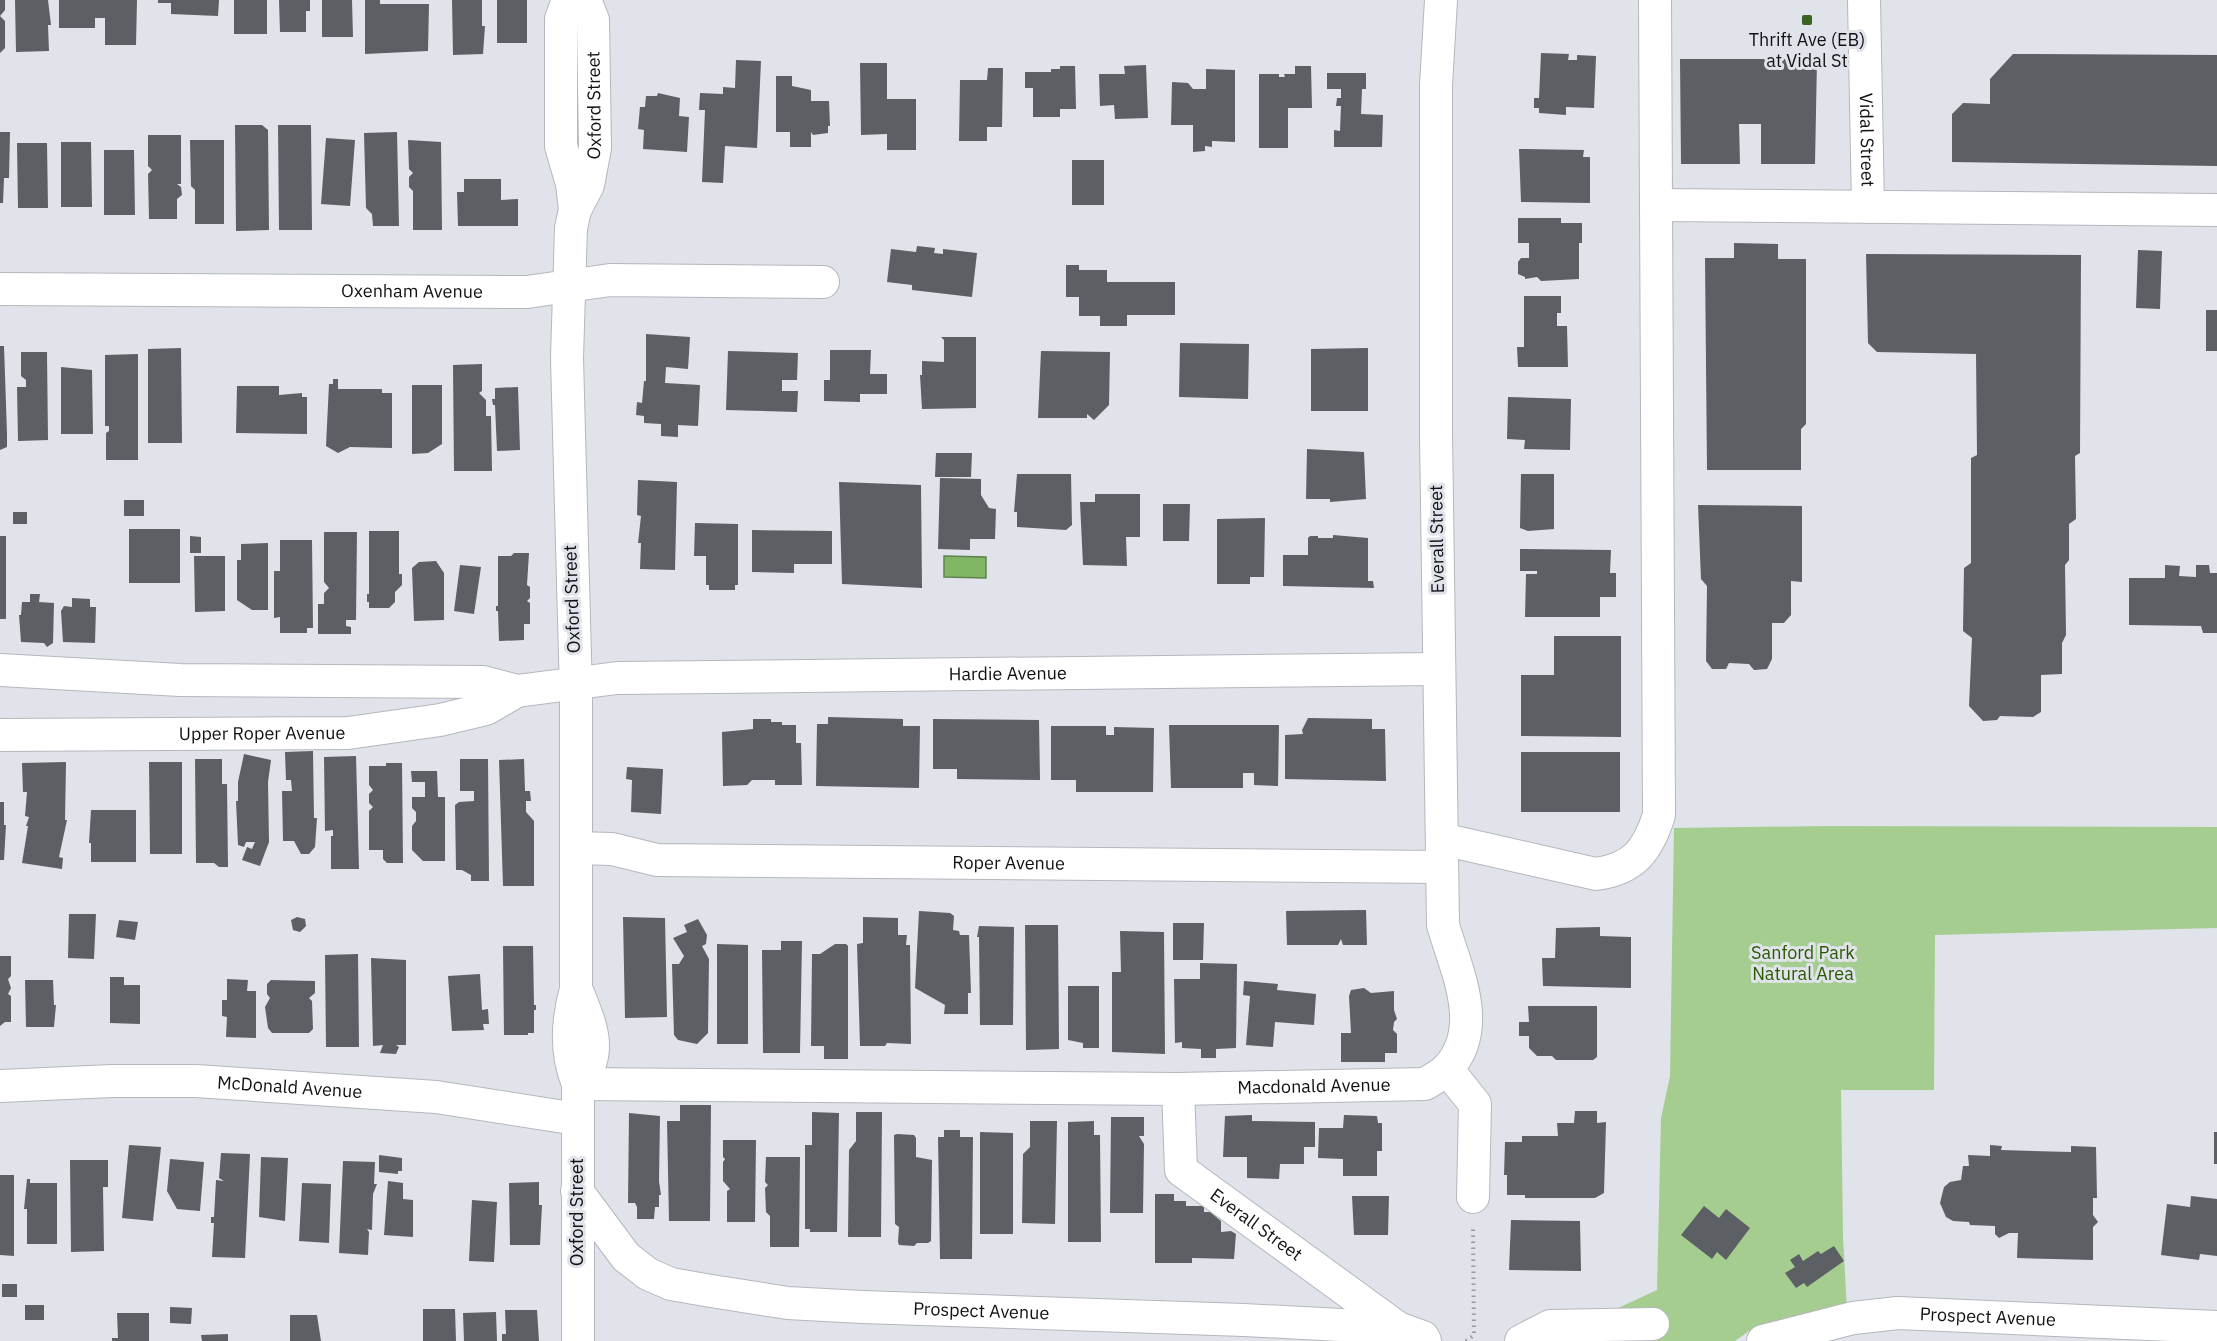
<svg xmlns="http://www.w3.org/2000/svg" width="2217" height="1341" viewBox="0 0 2217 1341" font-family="'IBM Plex Sans',sans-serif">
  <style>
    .green { fill: #a5cd90 }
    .water { fill: #81b664; stroke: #5f844c; stroke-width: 1.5 }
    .building { fill: #5c5f64 }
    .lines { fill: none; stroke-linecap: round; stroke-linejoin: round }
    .minor-casing { stroke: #b4b7bd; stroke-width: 34 }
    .path { stroke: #97999e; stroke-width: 4; stroke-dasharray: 1.5 4.5; stroke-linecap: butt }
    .minor { stroke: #fff; stroke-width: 32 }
    .poi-dot { fill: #39631f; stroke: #e0e3ea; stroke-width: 2 }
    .labels { text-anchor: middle; stroke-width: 6; stroke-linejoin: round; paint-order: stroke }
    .poi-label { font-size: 18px; fill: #101113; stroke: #e0e3ea }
    .street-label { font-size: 18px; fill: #101113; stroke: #e0e3ea }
    .park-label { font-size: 18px; fill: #2a5a00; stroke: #e0e3ea }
  </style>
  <rect width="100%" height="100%" fill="#e0e3ea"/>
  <path class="green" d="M1827 826 2217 827V928L1935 935 1934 1090H1841L1843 1237 1847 1311 1749 1331 1735 1341H1547L1657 1290 1661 1118 1670 1076 1674 828Z"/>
  <path class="water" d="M944 556 986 557V578L944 577Z"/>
  <path class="building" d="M0 0H5V10L0 16 5 21V48L0 53Z
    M15 0H48L51 25H48L49 51 16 52Z
    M59 0H137L136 45H105V18H95V28H59Z
    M158 0H219L218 16 171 14V3H158Z
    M234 0H267V34H234Z
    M279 0H310V11H306V32H280Z
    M322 0H352L353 37H322Z
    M365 0H380V4H429L428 51 365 54Z
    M452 0H482V26H485L483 54 453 55Z
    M497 0H527V43H497Z
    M1541 53 1569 54 1568 60H1577V55L1596 56 1594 108 1566 107V115L1539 113V108H1534V98H1539Z
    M2013 54 2217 55V166L1952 162V114L1963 103 1990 104V79Z
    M1680 59H1817L1815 164H1761V124H1739L1740 164H1681Z
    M736 60 761 61 757 148 725 146 723 183 702 182 705 110H699L700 93 723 94V87L735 88Z
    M860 63H887V99H916V150H887V134L861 135Z
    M1146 65 1148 118 1115 119 1114 105 1100 106 1099 74H1125L1124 66Z
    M1060 66H1075L1076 109H1060V117H1033V88H1025V72H1051V69H1060Z
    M1295 66H1311L1312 108H1288V148H1259V74H1279V77H1285L1284 74H1295Z
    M988 68H1003L1002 127H987V141H959L960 80H987Z
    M1206 69 1235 70V142L1212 141V147L1205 146V151L1193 152V125H1171L1172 82 1188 83 1193 89H1206Z
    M1327 73H1366V89H1362L1361 114 1383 115 1382 147H1334V130L1340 131 1341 106H1336L1337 98H1341V89H1327Z
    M776 76H792V86L811 90V101H829L830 126H828V133L813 135 811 132V147H790V132H776Z
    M658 93 680 98 679 116 689 117 687 152 643 149 644 130 638 129 640 107H645L646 96H657Z
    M235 125H262L268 130 269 230 236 231Z
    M278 125H311L312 230H279Z
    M0 132H10L9 178H4L3 203H0Z
    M397 132 399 226H373L372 214 366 208 364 133Z
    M148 135H181V184H177L181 187 182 195 177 199V219H149L148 174 152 170 148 166Z
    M326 138 355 140 350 206 321 204Z
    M190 140H224V224H195V190L191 186Z
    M408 140 441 142 442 230H413V191L409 187V177L413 173 409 169Z
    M61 142H91L92 207H61Z
    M17 143H47L48 208H18Z
    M1519 149 1584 150 1583 157H1590V203L1521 202Z
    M104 150H134L135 215H104Z
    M1072 160H1104V205H1072Z
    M464 179H501V200L518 199V226H458L457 192H464Z
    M1518 218H1561V223H1582V243H1579V279L1541 281 1537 277 1525 279V277L1518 274V262L1521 258H1529V243H1518Z
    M1734 243 1778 244V259H1806V424L1801 429V470H1707L1705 258H1734Z
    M917 246 935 248 934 253 943 254V249L977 253 972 297 912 290V285L887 282 891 249 916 252Z
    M2138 250 2162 251 2160 309 2136 308Z
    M1866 254 2081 255 2080 453 2075 456 2076 519 2069 524V560L2065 565 2066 635 2062 643V674L2041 675V712L2033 717 2000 716 1997 720 1983 721 1969 706 1972 638 1963 631 1964 568 1971 563V458L1977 455 1976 354 1877 352 1868 343Z
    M1066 265H1079V270H1107V282H1175V315H1127V326H1100V316H1079V297H1066Z
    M1524 296H1561V313H1557V326H1567L1568 367H1518L1517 347H1524Z
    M2206 310H2217V351H2206Z
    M646 334 690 337 688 369 666 367 665 383 700 385 698 426 678 425V437L661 436V424L644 423V416L636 415 637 402 642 403 644 381H646Z
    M941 337H976V408L922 409 920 375H922V361L944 362V340Z
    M1180 343 1249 344 1248 399 1179 397Z
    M0 346H4L7 434V447L0 450Z
    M181 348 182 443H148V349Z
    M1368 348V411H1311V349Z
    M830 350H871L870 374H887V394H860V402L824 401V380H830Z
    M728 351 798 353 797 380H782V391H798L797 412 726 410Z
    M1041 351 1110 352 1109 405 1094 420 1087 414V418H1038Z
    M21 352H47L48 440 18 441 17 387H26V380L21 376Z
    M138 354V460H106V433L109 431V426H105V355Z
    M482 364V391L479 393 486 400V416H491L492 471H454L453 365Z
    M61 367 92 370 93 434H61Z
    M333 379H338V389H382V393H392V448L350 447 338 453 326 446 329 384H333Z
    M412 385H442V444L428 453 412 454Z
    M237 386H279V395L302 393V397H307V434L236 433Z
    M518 387 520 450 497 451 495 405H493L492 399H495V388Z
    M1508 397 1571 399 1570 450 1524 449 1525 440 1507 439Z
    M1307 449 1364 452 1366 499 1330 502V499H1306Z
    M936 453H972L971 477H935Z
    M1017 474H1071L1072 525 1066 530 1017 527V512H1014Z
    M1521 474H1554V529L1528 531 1520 528Z
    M940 478 981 479V495L989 508 996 509 995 539H970V550L938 549Z
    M638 480 677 482 675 570 640 569 641 543H638L641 516 637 515Z
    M839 482 921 485 922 588 842 584Z
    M1095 494H1140V537H1126L1127 566 1083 565 1080 502H1095Z
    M124 500H144V516H124Z
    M1163 504H1190L1189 541H1163Z
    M1698 505 1802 506V582L1791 581V615L1784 623H1772V659L1767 669 1754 670 1749 664 1729 663 1726 669H1712L1706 661 1707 586 1701 579Z
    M13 512H27V524H13Z
    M1265 518 1264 577H1250V584H1217V519Z
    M695 523 738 524V585H735V590H709V585H706V556H694Z
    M129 529H180V583H129Z
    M752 530 832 531V564H794V573L752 572Z
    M369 531H399V574H402V585L395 592V602L389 608H369V602H367V594H369Z
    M324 532H357L356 620H346V626L351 627V634H318V604H324V593L329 588 324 582Z
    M1333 535 1368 538V581H1373L1374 588 1283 586V555H1308V538L1310 536H1318V538H1333Z
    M0 536H6V619H0Z
    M190 536 201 537V553H190Z
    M280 540H312L313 628H307V633H280V617L274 618V571H280Z
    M268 543V610H252L237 600V560H241V544Z
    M1520 549 1611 550 1610 573H1616V597H1600V617H1525L1526 574H1537V571H1520Z
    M514 553H529L527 585 530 587V598L527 601 530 603V624H524V640L499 641 498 611H496V606H498V556H511Z
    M194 556H225V611L195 612Z
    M436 561 444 573V620L414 621 412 568 419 562Z
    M460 565 481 567 474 614 454 611Z
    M2165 565 2180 566 2179 576 2196 577V565H2209L2210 573H2217V633H2203L2201 626 2129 625V578H2165Z
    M30 594H40L39 602 54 603 53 643 47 647 44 643 21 642 19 615H21L22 602H30Z
    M72 598 90 599V607H96L95 643 63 642 61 611 64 606 72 607Z
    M1554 636H1621V737L1521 736V675H1554Z
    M828 717 903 719V726H920L919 788 816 786 817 724H828Z
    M1308 718 1372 719V729H1385L1386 781 1285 779V735L1303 734 1302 730Z
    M753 719H771V722H782V725H796V743H801L802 785H775V780H752L747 785 723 786 722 732 753 729Z
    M933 719 1039 720 1040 780 957 779V769H933Z
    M1169 725H1279L1278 786 1254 785V773H1243V788H1171Z
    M1051 726H1106V735H1114V727L1154 728 1153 792H1076V780H1051Z
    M313 751 314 818H317L315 847 309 854H301L294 841H283L282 791H292L291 780H286L285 752Z
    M1521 752H1620V812H1521Z
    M244 754 271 760 268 782 269 842 260 866 242 860 247 847 252 849 255 842H246L244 847 238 845 236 801H238V782Z
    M356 756 359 869H331V836H333V830L325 831 324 757Z
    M195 759H222V784H227L228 867H219L214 863H196Z
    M460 759H488L489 881H471V875L462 870H456L455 805 459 802 474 801V791H460Z
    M524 759 525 791H530L531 801H526V812L534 821V886H503L499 760Z
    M66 762 65 820H67L59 857 63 858 62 869 22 863 28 826H26L29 817 25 816 27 792H23L22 763Z
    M149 762H182V854H150Z
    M386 763H402L403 863H387L383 859V850H369V811L373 807 369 803V794L373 790 369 785V766H386Z
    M627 767 663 769 661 814 631 812 632 780 626 779Z
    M411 771H437L438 797H445V861H423L412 850V826L416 821V812L412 808V797H425V782H412Z
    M0 802H4V825H6L4 860H0Z
    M91 810H136V862H91V843H89Z
    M1366 910 1367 945H1343L1341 939 1338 945H1287L1286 911Z
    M919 911 950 913 954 916 953 930 959 931 960 935H969L971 993H968V1014H944L945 1005 915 988Z
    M69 914H96L94 959 68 958Z
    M297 917 305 919 306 926 300 932 293 930 291 920Z
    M623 917 665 918 667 1017 625 1018Z
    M863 917 898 918V935H907L906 945H910L911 1044 887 1043 885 1046H860L857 944 863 943Z
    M698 919 707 935 706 944 702 946 709 959 708 1033 697 1044 678 1040 674 1035 672 964H679L684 956 673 938 687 932 684 925Z
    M119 920 138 922 135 940 116 937Z
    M1173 923H1204L1203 960H1173Z
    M1025 925H1058L1059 1049 1026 1050Z
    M979 926 1014 927 1013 1025H980L979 937H977Z
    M1600 927V936L1631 937V988L1543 986 1542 958H1555L1556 928Z
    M1120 931 1164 932 1165 1054 1112 1052V972H1121Z
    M781 941H802L800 1053H763L762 950H781Z
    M717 944 748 945V1044H717Z
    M835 944H846L848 946V1059H824V1046H811L812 954H820Z
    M503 946H533L534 1005H536V1010H534V1033H528V1035H504Z
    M358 954 359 1047H326L325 955Z
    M0 956H11V976L8 979 11 988 8 994 11 996V1022H5L0 1026Z
    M371 958 406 960V1045H396L399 1047 396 1054 380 1053 383 1045 373 1046Z
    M1200 963 1237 964 1236 1048 1216 1049V1058H1201V1049L1182 1048V1042L1175 1043 1174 979H1200Z
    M480 974 482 1010 488 1009 489 1024H483L484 1030 452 1031 448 976Z
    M110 977H124V985H140V1024L110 1023Z
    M227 979 248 980 247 991H256V1038L226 1037 227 1017 222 1016V1000H227Z
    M25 980H53L54 1005H56L54 1027H26Z
    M271 980 315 981V993L309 998 312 1001 313 1029 309 1033H272L268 1028 265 1007 270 998 267 994V984Z
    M1244 981 1278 984 1277 990 1316 994 1314 1025 1275 1022 1273 1047 1246 1045 1250 996 1243 995Z
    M1068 986H1099V1048H1083V1043L1068 1040Z
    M1364 988 1371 993 1394 991V1010L1397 1019 1394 1022 1393 1030 1397 1034V1053H1385V1062H1341V1033H1351L1349 996 1351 990Z
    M1528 1006H1597V1057L1593 1060H1556L1552 1056H1537L1529 1048V1036H1519V1022H1529Z
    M680 1105H711L710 1221H669L667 1121H680Z
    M1575 1111H1597V1123L1606 1122 1604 1193 1595 1198H1525V1195H1507V1175H1504L1505 1142H1522V1136H1558L1557 1123H1574Z
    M812 1112 839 1113 837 1232H810V1229H805V1145H812Z
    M856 1112H882L881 1237H848L849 1150 856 1141Z
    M629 1113 660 1116 659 1181 661 1195H659V1207H655L654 1219H637V1207L635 1203H628Z
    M1252 1115V1121L1315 1122V1147H1304V1164H1280L1279 1179 1247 1178V1157H1223L1225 1116Z
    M1344 1115 1377 1116 1378 1123H1382V1151H1377V1176H1343V1159L1318 1158 1319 1128H1343Z
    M1111 1117H1144V1136H1139L1144 1144 1143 1213H1110Z
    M1030 1121H1057L1055 1224 1022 1223 1023 1154 1030 1147Z
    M1094 1121V1135H1100L1101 1242H1068V1122Z
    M944 1130H960V1137H973L972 1259H940L938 1137H944Z
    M980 1132 1013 1133V1234H980Z
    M2214 1132H2217V1164H2214Z
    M897 1134 914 1135 916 1138V1157L932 1160 931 1241 928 1243H917L914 1246 899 1245 898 1242 899 1227 895 1224 894 1135Z
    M723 1140H756L755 1222H727V1191L730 1189 723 1181V1162L725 1159 723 1157Z
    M129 1145 161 1147 153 1221 122 1218Z
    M1990 1145 2002 1146 2001 1150 2071 1152V1146L2096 1147 2097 1198H2093V1215L2098 1222 2093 1227V1260L2017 1258 2018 1233H2009L1999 1238 1995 1234V1226L1970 1225 1969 1222 1953 1221 1946 1217 1940 1203 1944 1187 1950 1182 1961 1180 1963 1166H1969L1968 1155 1990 1156Z
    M221 1153 250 1154 245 1258 212 1257 214 1223H211V1217H214L216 1180 224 1181 219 1178Z
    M379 1155 402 1158V1171H398V1174L379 1172Z
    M261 1157 288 1158 285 1221 259 1217Z
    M766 1157H800L799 1247H770V1216L766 1212 765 1188 768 1185 765 1182Z
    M170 1159 204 1162 200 1211 177 1209 167 1191Z
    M70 1160H108V1187H103L104 1251 71 1252Z
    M343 1161 375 1162 374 1184H377L373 1194 372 1230 367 1229 369 1232 368 1255 339 1253Z
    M0 1175H14V1256L0 1255Z
    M27 1179H30V1183H57V1244H27V1209H24Z
    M388 1181 403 1183V1199L413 1200V1237L384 1235Z
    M539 1182V1205H542L540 1245H510L509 1183Z
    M302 1183 331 1184 329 1243 299 1241Z
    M1155 1194H1174V1201H1186V1206H1204V1212H1210L1221 1221V1232L1231 1231 1236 1234 1234 1259 1192 1258V1263H1155Z
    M1352 1196H1389L1388 1235H1354Z
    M2191 1196 2217 1199V1256L2200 1254 2199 1260 2161 1255 2167 1204 2190 1207Z
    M472 1200 497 1202 494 1262 469 1261Z
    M1704 1206 1719 1218 1726 1209 1750 1228 1726 1260 1717 1252 1712 1259 1681 1235Z
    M1511 1220 1580 1221 1581 1271 1509 1270Z
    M1834 1246 1844 1261 1807 1287 1804 1283 1796 1288 1785 1273 1795 1267 1790 1260 1799 1254 1803 1261 1818 1251 1821 1254Z
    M2 1284H17V1297H2Z
    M25 1305H44V1320H25Z
    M170 1307 192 1308 191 1324 170 1323Z
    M423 1309H455L456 1341H423Z
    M505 1310H537L539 1341H502V1334H506Z
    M496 1312 497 1341H464L463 1313Z
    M117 1313H149V1341H112V1338H118Z
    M290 1315H317L321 1341H290Z
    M228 1334V1341H202L201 1335Z"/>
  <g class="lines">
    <defs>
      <g id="minor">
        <path d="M568 0 561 19V146L572 184 575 210"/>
        <path id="s1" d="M1864 0 1868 207"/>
        <path d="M1656 205 2217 210"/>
        <path id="s2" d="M0 289 527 292 610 280 823 282"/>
        <path id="s3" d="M0 670 180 680 483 682 517 691 617 678 1439 669"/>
        <path id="s4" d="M0 735 348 733 440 720 486 709 517 691"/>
        <path d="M1442 839 1596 874C1634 869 1648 850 1659 815L1655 0"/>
        <path id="s5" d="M576 848 612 849 657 860 1442 867"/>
        <path d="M578 993C591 1026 604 1053 578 1084"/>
        <path d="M1447 1069 1475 1104 1473 1197"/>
        <path id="s6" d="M578 1084 1178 1089 1425 1084C1433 1079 1443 1074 1448 1068 1485 1027 1456 970 1443 925L1436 433V85L1441 0"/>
        <path id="s7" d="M0 1086 112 1081H196L436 1097 577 1119"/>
        <path id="s8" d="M1178 1089 1181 1170 1398 1328"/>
        <path id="s9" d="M577 1191 626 1257 648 1274 671 1284 711 1291 788 1303 862 1307 1244 1320 1398 1328 1423 1337 1425 1341"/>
        <path id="s10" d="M578 1341V1084C565 1053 567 1021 576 989V694L567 358 571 228 575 210 588 185 595 148 593 20 585 0"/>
        <path d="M1521 1341 1550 1326 1653 1324"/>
        <path id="s11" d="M1763 1341 1853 1318 1898 1313 2217 1327"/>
      </g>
    </defs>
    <use href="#minor" class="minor-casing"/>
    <path class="path" d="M1466 1341 1474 1335 1473 1225"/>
    <use href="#minor" class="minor"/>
  </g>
  <rect class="poi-dot" x="1801" y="14" width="12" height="12" rx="3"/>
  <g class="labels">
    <g class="poi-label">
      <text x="1807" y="46">Thrift Ave (EB)<tspan x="1807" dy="21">at Vidal St</tspan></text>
    </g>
    <g class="street-label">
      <text dy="6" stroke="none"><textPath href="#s10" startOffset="1242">Oxford Street</textPath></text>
      <text dy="6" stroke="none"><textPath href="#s1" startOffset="140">Vidal Street</textPath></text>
      <text dy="6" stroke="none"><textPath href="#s2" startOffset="412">Oxenham Avenue</textPath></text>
      <text transform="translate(1437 539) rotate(-91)" y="6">Everall Street</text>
      <text transform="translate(572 599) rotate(-92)" y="6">Oxford Street</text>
      <text dy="6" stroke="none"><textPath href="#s3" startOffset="1010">Hardie Avenue</textPath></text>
      <text dy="6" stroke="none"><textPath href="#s4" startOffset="262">Upper Roper Avenue</textPath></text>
      <text dy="6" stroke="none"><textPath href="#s5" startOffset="434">Roper Avenue</textPath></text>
      <text dy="6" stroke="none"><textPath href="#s6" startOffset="736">Macdonald Avenue</textPath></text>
      <text dy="6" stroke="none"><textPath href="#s7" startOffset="290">McDonald Avenue</textPath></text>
      <text transform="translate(577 1212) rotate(-90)" y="6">Oxford Street</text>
      <text dy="6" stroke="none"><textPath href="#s8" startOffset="174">Everall Street</textPath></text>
      <text dy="6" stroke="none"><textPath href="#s9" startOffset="447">Prospect Avenue</textPath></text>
      <text dy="6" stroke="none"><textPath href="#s11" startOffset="228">Prospect Avenue</textPath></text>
    </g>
    <g class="park-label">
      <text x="1803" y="959">Sanford Park<tspan x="1803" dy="21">Natural Area</tspan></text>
    </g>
  </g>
</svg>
